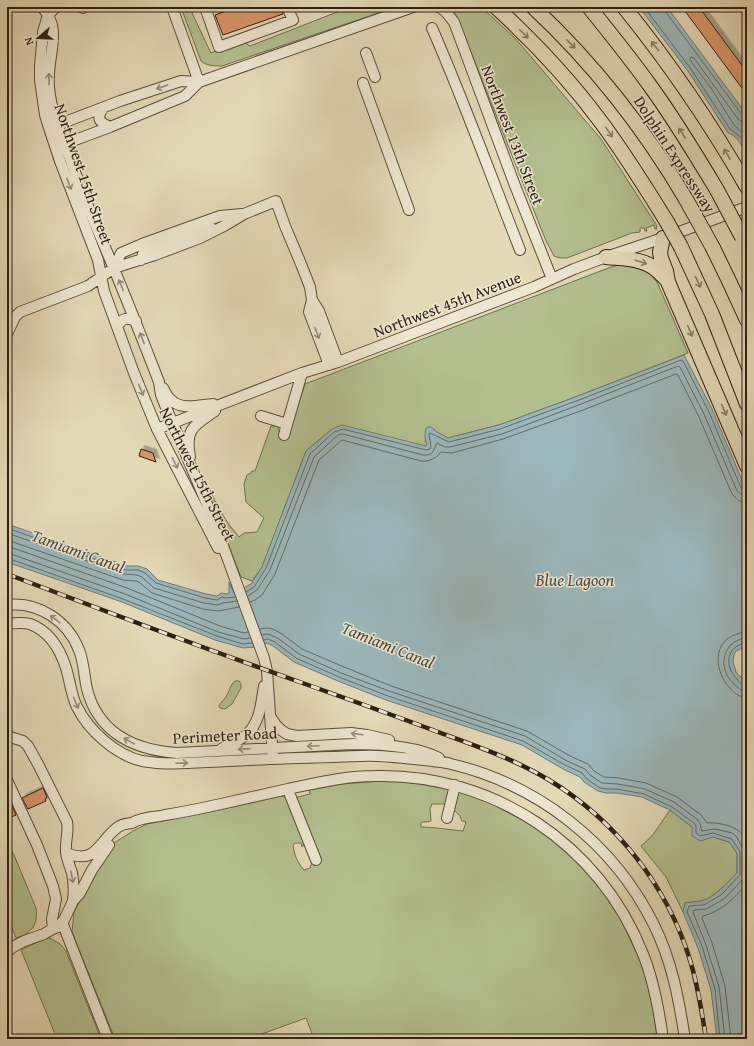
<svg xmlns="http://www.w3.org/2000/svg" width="754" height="1046" viewBox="0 0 754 1046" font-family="'Gentium Book Plus',serif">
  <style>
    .green { fill: #b3bf8f; stroke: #706f50 }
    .water { fill: #9bb7bb; stroke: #6f7a77 }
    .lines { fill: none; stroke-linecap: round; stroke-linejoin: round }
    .shore { stroke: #646b66; stroke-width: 1 }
    .building { fill: #da966b; stroke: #2e1f12; filter: url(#shadow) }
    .minor-casing { stroke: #5c4e3b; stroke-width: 12 }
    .highway-casing { stroke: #2e1f12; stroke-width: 16 }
    .minor { stroke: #ede6d0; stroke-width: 10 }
    .highway { stroke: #e4d9b7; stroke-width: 14 }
    .rail-casing { stroke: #2e1f12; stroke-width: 4.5 }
    .rail { stroke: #ede6d0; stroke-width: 3; stroke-dasharray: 9; stroke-linecap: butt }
    .highway-bridge-casing { stroke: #2e1f12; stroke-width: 16; stroke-linecap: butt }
    .highway-bridge { stroke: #e4d9b7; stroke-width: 14 }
    .oneway { stroke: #897c64 }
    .oneway2 { stroke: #978c7a }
    .labels { text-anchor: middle; stroke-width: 3; stroke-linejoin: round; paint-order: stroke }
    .street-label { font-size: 16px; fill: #2e1f12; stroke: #ede6d0 }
    .water-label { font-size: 17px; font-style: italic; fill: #4f4d45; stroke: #ede6d0 }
  </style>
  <defs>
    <filter id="shadow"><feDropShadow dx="3.5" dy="-3.5" stdDeviation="0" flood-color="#0004"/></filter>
  </defs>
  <rect width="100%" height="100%" fill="#e4d9b7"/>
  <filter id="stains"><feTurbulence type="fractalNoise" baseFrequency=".005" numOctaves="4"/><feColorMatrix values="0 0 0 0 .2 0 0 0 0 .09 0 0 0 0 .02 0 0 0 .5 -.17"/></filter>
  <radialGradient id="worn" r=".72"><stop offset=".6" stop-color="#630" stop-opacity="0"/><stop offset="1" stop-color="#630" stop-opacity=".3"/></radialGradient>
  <path class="green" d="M181 7H196L192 13 211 53 242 41 250 46 350 7H396L222 66C214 66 207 66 201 61L182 10Z
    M450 7H481L515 38 601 139 657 226 656 227 657 229H655L654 225 646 228 647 231H645L644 228H640V232L632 233 567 258H560L554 256 546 241 457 17Z
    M623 264C638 267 647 269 657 282L688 353 578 396 499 425 448 438 436 432 433 429 425 440 427 445 426 446 332 429 306 451 262 567 252 581 241 577 207 489 209 487C216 506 226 522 239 537L244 533 257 532 264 518 246 502 244 484 247 475 251 473 252 471H255L271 426H277L279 429V433L288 437 305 384 611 267Z
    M235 681H239L241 684V688L232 704 225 709 220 708 219 706C221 702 225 699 227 695 230 690 230 685 235 681Z
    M395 780 448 789 450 791 449 804H432L430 809 431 821 427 822H421V827C436 827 449 830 463 831L466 822 462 821 460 816 452 808 458 792 488 802 530 824 553 839 577 860 598 885 619 916 647 975 645 976 652 997 657 1039H314L306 1018 248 1039H115L72 932 74 912 99 866 114 843 133 831 147 824 219 810 281 796 285 797 290 801 305 843 302 847 301 843H295L293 846C295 856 297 862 304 870L310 868 312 862 294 798 310 794 309 790 342 784Z
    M670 810 692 827 713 837 729 842 737 853V873C729 881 713 899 701 901 696 902 691 902 685 903L683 912 666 877 641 846 652 836Z
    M7 841 14 855 36 908C38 924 33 933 16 938L7 915Z
    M48 937 60 944 66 951 101 1039H57L21 950Z"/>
  <path class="water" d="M639 7H667L747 115V153C741 146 738 136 728 133L688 71Z
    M684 355 712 409 747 492V646L736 651 734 655 733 662 736 672 747 684V1039H717L711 990 698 948 683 912 685 903C691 902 696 902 701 901 713 899 729 881 737 873V853L729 842 713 837 700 841 692 836V827L670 810 642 797 617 793H606L598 791 584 782 580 777 563 769 522 745 386 700 338 681 294 662 273 646 267 643 256 647 243 648 215 640 122 602 7 562V524L127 566H138L147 569 158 580 206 594 217 596 221 593 226 594 229 593V582L234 593 251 584 262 567 306 451 332 429 342 425 426 446 427 445C425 439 424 432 427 427H431L437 432 448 438 499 425 578 396Z"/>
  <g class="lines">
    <path class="shore" d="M644 7 691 69 730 129 742 138 747 147
      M664 7 665 11 742 115 744 117H747
      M747 122H742L738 119 694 58 691 57 690 60 711 88 734 125 747 137
      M7 528 126 570H138L145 573 156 583 205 598 217 600 222 597 226 598 235 597
      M7 533 124 574 137 575 142 577 154 588 204 603 217 605 223 603 237 601
      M7 540 123 580 136 581 139 582 152 593 203 609 218 611 239 607
      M7 547 13 548 127 588 220 626 244 633 248 632
      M7 553 11 554 125 594 218 632 244 639 250 638
      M7 558 123 599 217 636 243 644 252 643
      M246 592 254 587 266 568 310 454 334 432 343 429 426 450 430 449 431 446 429 435 430 433 449 442 500 429 579 400 681 360 683 361 709 412 741 488 744 491H747
      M248 596 257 590 270 570 314 457 338 435 343 434 423 455C434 456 433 450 437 443L445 447H450L502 434 581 404 678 366 680 367 704 414 737 491 742 495 747 496
      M250 602 255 600 262 595 275 574 319 460 342 440 421 461C430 462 436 458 441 452L452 453 503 439 583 410 676 374 678 375 699 417 732 494 739 501 747 502
      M260 629 267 628 273 629 282 634 302 649 344 667 391 686 527 731 570 756 588 764 594 771 604 777 619 778 646 783 677 797 701 815 707 823C715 822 732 825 739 831 742 833 745 838 747 841
      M747 632C742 632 737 634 732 636 712 646 716 673 729 687 734 693 739 697 747 698
      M262 635 267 634 271 635 279 639 299 654 341 673 389 691 525 736 567 761 585 769 590 775 602 783 618 784 645 789 674 802 698 820C701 823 700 828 702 831L715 829 732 833 736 836 745 852 746 873 745 877 724 899 706 909 694 910 693 912 706 945 719 987 725 1039
      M747 638C727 639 718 660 728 677 730 679 732 682 734 684 738 688 741 691 747 692
      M264 640 268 639 275 642 296 658 339 677 388 696 523 741 565 765 582 773 587 779 600 788 606 789H617L644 794 672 807 694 823 696 826V833L700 836 713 833 732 839 740 852V875L721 895 704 905 689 906 687 912 702 946 715 989 720 1039
      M747 643C726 645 724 666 737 679 740 683 742 686 747 687
      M731 1039 725 986 712 943 702 918 703 916C721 912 735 897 747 884"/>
  </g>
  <path class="building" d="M237 7H280L283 14 223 35 215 15Z
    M690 7H699L747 72V95L685 11Z
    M141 449 153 453 156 462 139 456Z
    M43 788 47 797 45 799 46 801 28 809 22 798Z
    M11 803 16 815 7 819V805Z"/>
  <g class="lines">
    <defs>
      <path id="minor" d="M42 7C61 27 50 50 49 74 48 85 50 98 53 110 58 127 64 144 71 161 82 192 94 222 107 252 125 295 142 338 159 382L161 395 165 405 212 516 264 658 267 671 273 758
        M81 7 83 8
        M172 7 199 82
        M207 7 206 10 219 47 293 20 287 7
        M439 7 445 11 454 22 514 183 552 279
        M48 15 43 32 40 66V80L45 115 49 128 60 161 98 260 104 291 134 373 157 429 218 548
        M48 15 56 7
        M432 28C464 101 491 176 520 250
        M366 53 375 77
        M363 83 409 210
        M103 108C96 119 99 122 110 127
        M52 127 120 101 181 81 199 82
        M59 146 110 127 185 96 199 82 413 7
        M141 260 144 251 210 226
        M114 268 121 253 142 244 220 216 242 214
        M312 300 309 312 329 365
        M117 327C122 318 126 317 136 321
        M7 334 15 317 20 312 88 286 114 268 155 255 200 238 224 226 244 214 276 201 285 226 301 264 310 287 312 300 319 311 338 362
        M163 388C165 392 167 396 170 399 181 411 199 405 213 404
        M261 416 287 424
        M157 429 302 373 338 362 534 287 574 269 606 257 663 238 747 207
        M284 435 302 373
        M190 457C185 429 193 426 215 411
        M7 605C38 601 68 621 79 650 84 662 84 676 87 689 98 733 135 750 177 753L353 744C379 744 416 746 439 758
        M7 624C14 623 23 622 30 624 49 631 60 649 66 668 70 681 71 695 77 707 89 731 116 755 142 761 170 766 200 762 228 761 263 759 298 758 333 757 348 757 363 755 378 756 397 757 415 759 433 761 439 762 445 762 451 764 539 785 614 844 654 925 672 961 679 1000 685 1039
        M270 716 276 725 281 730 287 734 297 736 351 733 367 735 389 740
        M7 736 23 741 28 746 39 766 67 822C69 832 65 841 66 851 66 858 70 866 72 873 74 882 74 892 73 901
        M221 749C229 745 239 741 246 735 260 723 261 704 264 686
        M7 780 37 845 53 886 56 899 52 919 53 928
        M288 790 316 860
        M447 818 455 785
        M66 853C97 865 97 843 118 827 124 823 126 824 132 823 134 822 137 820 139 820 147 817 157 817 165 815 184 812 203 808 221 804 244 799 266 794 288 789 317 783 345 776 375 776 492 773 600 844 643 954 654 981 659 1010 663 1039
        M62 922 108 1039
        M7 952C17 942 31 939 44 934 49 931 53 928 58 927L64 920 73 901 80 893 92 870 109 845"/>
      <path id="highway" d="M496 7C534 42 570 80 601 122 625 154 646 188 667 222
        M533 7C594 64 645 129 687 201
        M589 7C610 33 631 59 651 87 675 120 696 155 717 190
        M624 7C670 64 711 124 747 187
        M663 238 660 252 661 258 666 271 668 282 747 466
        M681 247 712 314 747 404
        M713 248 729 281 747 320
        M606 257C624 259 644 258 658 271 661 274 664 277 667 280"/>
    </defs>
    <use href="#minor" class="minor-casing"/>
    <use href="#highway" class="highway-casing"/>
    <use href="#minor" class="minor"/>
    <use href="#highway" class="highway"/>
    <defs>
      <path id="rail" d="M7 574C102 610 198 646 294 680 342 697 390 714 438 732 476 746 514 759 549 780 615 820 667 885 690 960 698 986 702 1012 706 1039"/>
    </defs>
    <use href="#rail" class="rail-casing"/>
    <use href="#rail" class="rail"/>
    <defs>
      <path id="highway-bridge" d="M717 190 742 237
        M687 201 713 248
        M667 222 681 247"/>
    </defs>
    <use href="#highway-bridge" class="highway-bridge-casing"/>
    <use href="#highway-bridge" class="highway-bridge"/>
  </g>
  <defs><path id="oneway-shaft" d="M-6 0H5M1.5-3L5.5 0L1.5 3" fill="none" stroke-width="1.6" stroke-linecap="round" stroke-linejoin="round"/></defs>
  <g class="oneway">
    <use href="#oneway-shaft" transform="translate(524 34) rotate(45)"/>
    <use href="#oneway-shaft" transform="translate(571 44) rotate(46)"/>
    <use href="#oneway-shaft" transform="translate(655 46) rotate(-128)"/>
    <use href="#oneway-shaft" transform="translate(609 132) rotate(55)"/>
    <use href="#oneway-shaft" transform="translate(682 133) rotate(-123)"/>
    <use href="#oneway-shaft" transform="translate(727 154) rotate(-121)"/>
    <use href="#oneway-shaft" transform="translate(641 262) rotate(18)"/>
    <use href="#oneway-shaft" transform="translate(698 282) rotate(65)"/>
    <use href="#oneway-shaft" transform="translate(690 331) rotate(67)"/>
    <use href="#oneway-shaft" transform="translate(724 410) rotate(67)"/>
  </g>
  <g class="oneway2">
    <use href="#oneway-shaft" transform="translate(49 79) rotate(-91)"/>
    <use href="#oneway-shaft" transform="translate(162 87) rotate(161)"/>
    <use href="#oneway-shaft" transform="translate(69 184) rotate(69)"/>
    <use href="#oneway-shaft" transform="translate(121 285) rotate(-113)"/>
    <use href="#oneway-shaft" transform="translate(317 333) rotate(69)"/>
    <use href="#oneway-shaft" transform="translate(142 338) rotate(-111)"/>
    <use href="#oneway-shaft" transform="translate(141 390) rotate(68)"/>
    <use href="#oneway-shaft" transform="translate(175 463) rotate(63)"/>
    <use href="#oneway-shaft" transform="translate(55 619) rotate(-143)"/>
    <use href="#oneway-shaft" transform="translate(76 703) rotate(68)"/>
    <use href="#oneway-shaft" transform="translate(357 734) rotate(-173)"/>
    <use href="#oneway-shaft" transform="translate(129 741) rotate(-151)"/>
    <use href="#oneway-shaft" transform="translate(313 746) rotate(177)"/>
    <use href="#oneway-shaft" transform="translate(244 749) rotate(176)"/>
    <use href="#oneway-shaft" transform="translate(182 763) rotate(-2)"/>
    <use href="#oneway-shaft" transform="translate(72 877) rotate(78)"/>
  </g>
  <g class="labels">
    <g class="street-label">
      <text transform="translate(513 135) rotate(69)" y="6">Northwest 13th Street</text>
      <text transform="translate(675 154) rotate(57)" y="6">Dolphin Expressway</text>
      <text transform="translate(84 174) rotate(71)" y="6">Northwest 15th Street</text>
      <text transform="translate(447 304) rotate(-21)" y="6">Northwest 45th Avenue</text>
      <text transform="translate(198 474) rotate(63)" y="6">Northwest 15th Street</text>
      <text transform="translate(225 735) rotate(-3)" y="6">Perimeter Road</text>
    </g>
    <g class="water-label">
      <text transform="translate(78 551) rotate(20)" y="6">Tamiami Canal</text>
      <text x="575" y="586">Blue Lagoon</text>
      <text transform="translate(388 645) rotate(22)" y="6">Tamiami Canal</text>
    </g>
  </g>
  <rect width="754" height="1046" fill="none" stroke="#e4d9b7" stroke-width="24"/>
  <rect x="8" y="8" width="738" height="1030" fill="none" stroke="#2e1f12" stroke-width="2"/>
  <rect x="12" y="12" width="730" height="1022" fill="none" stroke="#2e1f12"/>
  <g transform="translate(38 38) rotate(251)" stroke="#ede6d0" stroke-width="3" paint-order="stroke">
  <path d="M0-3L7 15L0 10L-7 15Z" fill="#2e1f12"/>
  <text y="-6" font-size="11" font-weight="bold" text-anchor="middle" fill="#2e1f12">N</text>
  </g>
  <rect width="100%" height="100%" filter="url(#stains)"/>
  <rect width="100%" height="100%" fill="url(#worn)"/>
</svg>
